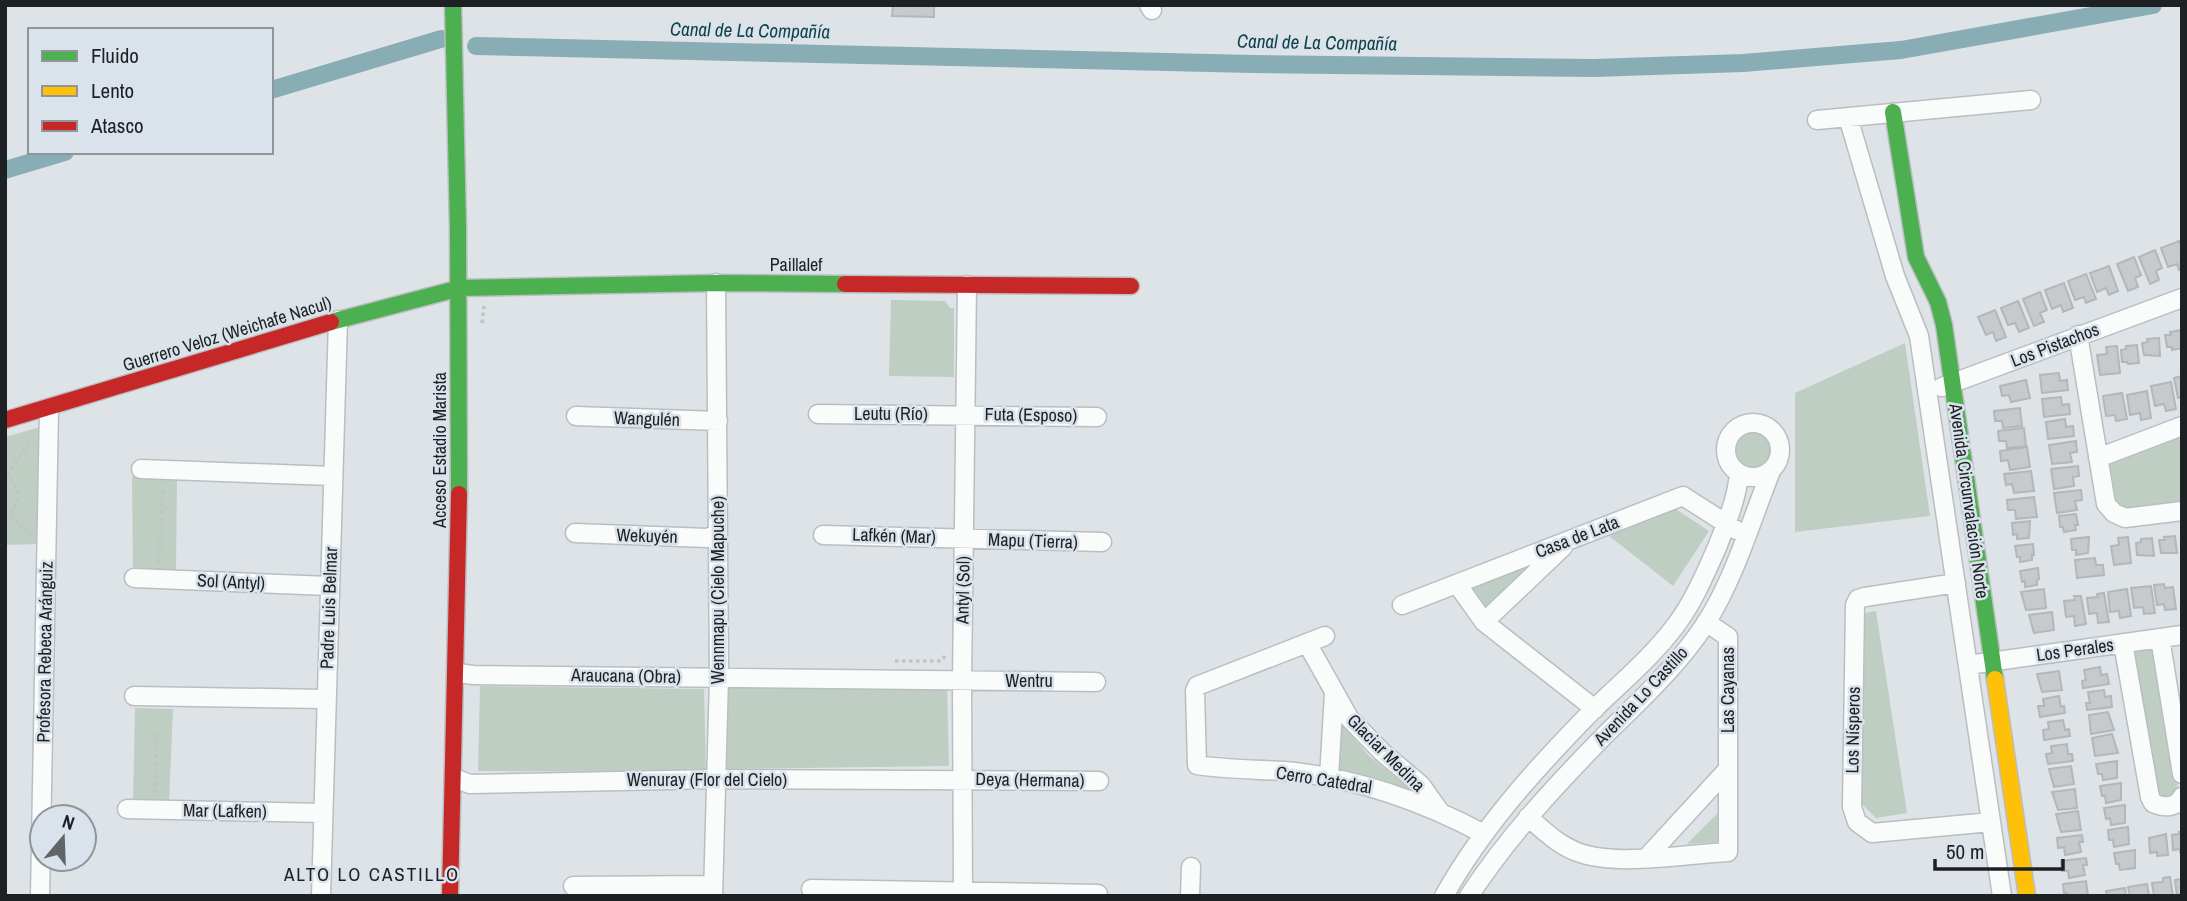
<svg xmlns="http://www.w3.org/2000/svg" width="2187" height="901" viewBox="0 0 2187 901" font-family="'Archivo Narrow',sans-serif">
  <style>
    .green { fill: #becec3 }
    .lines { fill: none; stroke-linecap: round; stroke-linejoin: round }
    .canal { stroke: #89adb4; stroke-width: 18 }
    .building { fill: #c6cacd; stroke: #b3b7ba; stroke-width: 2 }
    .street-casing { stroke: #babec1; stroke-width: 21 }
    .fast-casing { stroke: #babec1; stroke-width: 19 }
    .slow-casing { stroke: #babec1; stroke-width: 19 }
    .jam-casing { stroke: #babec1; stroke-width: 19 }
    .path { stroke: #c2c3c5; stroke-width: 3.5; stroke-dasharray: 3.5 3.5; stroke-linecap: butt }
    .street { stroke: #fafbfb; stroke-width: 18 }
    .fast { stroke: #4caf50; stroke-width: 16 }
    .slow { stroke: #ffc107; stroke-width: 16 }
    .jam { stroke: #c62828; stroke-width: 16 }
    .labels { text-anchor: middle; stroke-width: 5; stroke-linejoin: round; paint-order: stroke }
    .street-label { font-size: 18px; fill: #1e2124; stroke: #dae3eb }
    .water-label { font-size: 19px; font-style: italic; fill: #134248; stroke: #dae3eb }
    .neighbourhood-label { font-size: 19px; letter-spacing: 2px; fill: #1e2124; stroke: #dae3eb }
  </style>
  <rect width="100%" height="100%" fill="#dee3e7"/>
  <path class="green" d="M891 300 945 301 950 308H954V377L889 376Z
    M1905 343 1930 516 1795 532V393Z
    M40 427V544L5 545V437Z
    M1736 449a19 19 0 1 1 38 0a19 19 0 1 1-38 0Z
    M2182 432V505L2123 509 2113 501 2107 465 2109 461Z
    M132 477 177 478 176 571 133 570Z
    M1671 506 1709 531 1673 586 1608 535Z
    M1537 563 1488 610 1472 587Z
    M1876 611 1907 813 1876 818 1862 804 1865 613Z
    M2151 648 2158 654 2178 789 2174 799 2157 798 2132 655 2136 650Z
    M728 684 947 685 949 766 727 769Z
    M480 686 704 689 706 772 478 771Z
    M135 708 173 709 169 804 133 803Z
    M1340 721 1369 756 1416 793 1337 771Z
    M1718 813V842L1687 844Z"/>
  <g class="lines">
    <path class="canal" d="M476 46 1253 64 1594 68 1743 63 1901 50 2153 5
      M271 90 441 39
      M5 170 65 152"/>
  </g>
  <path class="building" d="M893 5H934V17L892 16Z
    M2179 241 2182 248V270H2179L2177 264 2168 267 2161 248Z
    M2155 250 2162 268 2156 271 2159 280 2150 284 2139 257Z
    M2134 257 2141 275 2135 278 2138 287 2128 291 2117 264Z
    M2109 266 2118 291 2109 295 2106 288 2097 292 2090 273Z
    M2086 274 2096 299 2086 303 2084 297 2075 300 2068 281Z
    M2064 283 2073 308 2063 312 2061 305 2052 309 2045 290Z
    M2040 292 2047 310 2040 313 2044 322 2034 326 2023 299Z
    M2018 301 2029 328 2019 332 2015 323 2008 325 2001 308Z
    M1995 310 2006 337 1996 341 1993 332 1986 335 1978 317Z
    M2182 330V348L2172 350V347H2167L2165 335H2171L2170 332Z
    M2159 338 2160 356 2144 355 2142 343 2148 342 2147 339Z
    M2137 345 2139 363 2128 364 2127 362H2122L2121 350 2126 349V346Z
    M2117 346 2120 373 2100 375 2097 355 2107 354 2106 347Z
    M2059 373 2060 381 2067 380 2068 390 2042 393 2040 375Z
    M2182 376V397L2178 398 2174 378Z
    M2026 380 2030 398 2011 402 2009 395 2002 396 2000 386Z
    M2171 382 2176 409 2166 411 2164 404 2155 406 2151 386Z
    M2147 391 2151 418 2141 420 2140 413 2130 415 2127 395Z
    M2122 393 2127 419 2116 421 2115 415 2106 416 2103 396Z
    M2061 397 2062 405 2069 404 2070 414 2044 417 2042 399Z
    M2020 408 2022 426 2003 428 2002 421H1995L1994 411Z
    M2065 419 2066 427 2073 426 2074 436 2048 439 2046 422Z
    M2024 428 2026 446 2007 448 2006 441H1999L1998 431Z
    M2076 441 2077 452 2070 453 2072 462 2052 464 2049 445Z
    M2027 447 2030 467 2010 470 2008 460 2001 461 2000 451Z
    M2078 466 2079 476 2073 477 2074 486 2054 489 2051 469Z
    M2031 471 2034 491 2014 493 2012 484 2006 485 2004 474Z
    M2081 490 2082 500 2075 501 2077 510 2057 513 2054 493Z
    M2034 497 2037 517 2016 519 2015 510H2008L2007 500Z
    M2076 514 2078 525H2075L2076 530 2064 532 2063 527H2060L2059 516Z
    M2030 521 2029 538 2017 539V534L2013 535 2012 523Z
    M2175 536 2177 553H2161L2159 540H2165L2164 537Z
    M2089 537 2088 553 2076 555V550H2072L2071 539Z
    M2128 537 2131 563 2114 565 2111 546 2119 545 2118 538Z
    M2152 538 2154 556 2137 555 2136 543 2141 542V539Z
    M2033 544 2034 555H2032V560L2020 562V557H2017L2015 546Z
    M2095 558 2096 565H2103L2104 575 2077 578 2075 560Z
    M2038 568 2039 579 2037 580V585L2025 587V581L2022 582 2020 571Z
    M2164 584 2165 588 2173 587 2176 609 2165 610 2164 604 2157 605 2154 585Z
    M2151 586 2155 613 2144 614 2143 607 2134 608 2131 588Z
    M2044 589 2046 608 2026 610 2021 592Z
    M2127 589 2131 616 2120 618 2119 611 2110 612 2108 592Z
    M2104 593 2109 622 2098 623 2097 613 2089 614 2087 598 2098 597 2097 594Z
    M2074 596H2081L2086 624 2075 626 2074 616 2066 617 2064 601 2075 600Z
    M2052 612 2054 630 2034 633 2029 615Z
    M2100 667 2101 675 2107 674 2109 684 2083 688 2082 681 2086 680 2084 670Z
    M2059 671 2062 690 2042 692 2037 674Z
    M2104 690 2105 697 2111 696 2112 707 2087 710 2086 703H2090L2088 692Z
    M2059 696 2061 707 2064 706 2065 713 2040 717 2038 706H2044L2043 699Z
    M2108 712 2114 730 2091 734 2089 715Z
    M2063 720 2065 730 2069 729 2070 736 2044 740 2043 730 2049 729 2048 722Z
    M2112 734 2118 753 2095 756 2092 738Z
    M2067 744 2068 754H2072L2073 761 2048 764 2046 754 2052 753 2051 746Z
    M2117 761V778L2103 780 2102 774H2098L2096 764Z
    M2071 766 2074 784 2054 787 2049 769Z
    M2121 783V800L2106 803 2105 796H2102L2100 786Z
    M2075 789 2077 808 2058 810 2052 792Z
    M2125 805V823L2111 825 2110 818 2106 819 2104 808Z
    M2078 811 2081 830 2061 832 2056 814Z
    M2128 827 2129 844 2114 847 2113 840H2109L2108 830Z
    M2179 832H2182L2180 853V849L2173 850 2172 835 2180 834Z
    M2166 834 2168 855 2157 856V852L2150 853 2149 838Z
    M2082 835 2083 842H2079L2081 852 2065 855 2064 847 2058 848 2057 838Z
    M2135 850V868L2120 870 2119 864H2116L2114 853Z
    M2086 858 2087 865H2083L2085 875 2069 878 2068 871H2062L2061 861Z
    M2170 877 2173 896H2154L2152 883 2163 882V878Z
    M2182 879V895L2177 896 2175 880Z
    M2086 881 2088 896H2068L2067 893H2064L2063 884Z
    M2147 884 2149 896H2130L2128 887Z
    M2125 888 2126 896H2107L2106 891Z"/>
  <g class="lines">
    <defs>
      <path id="street" d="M1149 5 1152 10
        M1848 117 1895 276 1919 336 2002 896
        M1817 120 2031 100
        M2078 335 2106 504 2114 513 2125 518 2182 511
        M1942 387 2182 298
        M818 414 1097 417
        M576 416 718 421
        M1726 450a27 27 0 1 1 54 0a27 27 0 1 1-54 0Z
        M2098 458 2182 426
        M141 469 333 476
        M575 533 708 538 717 533
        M823 535 1102 542
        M134 578 329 586
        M1956 583 1865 597 1858 599 1855 605 1852 807 1857 822 1872 833 1991 822
        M1457 584 1484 622 1595 709
        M1402 605 1683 496 1736 530
        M1484 622 1563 547
        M1325 636 1197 686 1195 691 1197 765C1229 770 1262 769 1295 772 1363 780 1424 802 1484 834
        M2160 638 2182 774
        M1307 643 1349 718 1382 752 1421 785 1440 812
        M2123 643 2150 797 2153 803C2164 808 2176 808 2182 797
        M1968 665 2182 635
        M458 673 473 675 1096 682
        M134 696 326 699
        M1329 777 1334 693
        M454 778 470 784 717 779 1099 781
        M127 809 323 813
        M1528 817C1543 830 1557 844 1577 852 1617 867 1684 854 1728 852V637L1706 622
        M1647 857 1728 769
        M573 886 713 885
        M811 889 1098 894
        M40 896 49 408
        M321 896 338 320
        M713 896 719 677 716 283
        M963 896 962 681 967 285
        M1190 896 1191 867
        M1444 896C1483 826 1538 766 1594 709 1622 682 1652 657 1676 625 1694 601 1706 572 1718 545 1727 521 1737 499 1739 473
        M1469 896C1507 838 1554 787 1603 737 1639 701 1678 666 1706 623 1735 577 1751 521 1771 471"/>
      <path id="fast" d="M453 5 458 228 459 494
        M1893 112 1916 257 1938 302 1944 325 1995 679
        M331 322 460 288 716 283 845 284"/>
      <path id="slow" d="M1995 679 2027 896"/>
      <path id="jam" d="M845 284 1131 286
        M5 420 331 322
        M450 896 459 494"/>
    </defs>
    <use href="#street" class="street-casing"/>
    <use href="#fast" class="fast-casing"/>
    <use href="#slow" class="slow-casing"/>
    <use href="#jam" class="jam-casing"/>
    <path class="path" d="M482 323 484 306
      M5 474C22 485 22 506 5 517
      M7 475 32 439
      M10 515 31 535
      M159 563 163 486
      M895 661H941L945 656
      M155 793 157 730"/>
    <use href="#street" class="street"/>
    <use href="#fast" class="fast"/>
    <use href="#slow" class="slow"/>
    <use href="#jam" class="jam"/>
  </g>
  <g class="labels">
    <g class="street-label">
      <text x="796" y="271">Paillalef</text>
      <text transform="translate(227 334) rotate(-17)" y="6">Guerrero Veloz (Weichafe Nacul)</text>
      <text transform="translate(2055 345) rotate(-21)" y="6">Los Pistachos</text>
      <text x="891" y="420">Leutu (Río)</text>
      <text transform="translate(1031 415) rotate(1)" y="6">Futa (Esposo)</text>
      <text transform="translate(647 419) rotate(2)" y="6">Wangulén</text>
      <text transform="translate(440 450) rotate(-90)" y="6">Acceso Estadio Marista</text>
      <text transform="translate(1969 501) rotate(82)" y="6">Avenida Circunvalación Norte</text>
      <text transform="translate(647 536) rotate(2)" y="6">Wekuyén</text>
      <text transform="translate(894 536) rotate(2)" y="6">Lafkén (Mar)</text>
      <text transform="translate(1577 537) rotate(-21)" y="6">Casa de Lata</text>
      <text transform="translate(1033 541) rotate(2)" y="6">Mapu (Tierra)</text>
      <text transform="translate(231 582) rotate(3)" y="6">Sol (Antyl)</text>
      <text transform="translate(718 590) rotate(-90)" y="6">Wennmapu (Cielo Mapuche)</text>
      <text transform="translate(963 590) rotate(-89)" y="6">Antyl (Sol)</text>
      <text transform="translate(329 608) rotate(-88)" y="6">Padre Luis Belmar</text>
      <text transform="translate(2075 650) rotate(-8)" y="6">Los Perales</text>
      <text transform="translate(45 652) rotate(-89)" y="6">Profesora Rebeca Aránguiz</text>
      <text transform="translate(626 676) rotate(1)" y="6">Araucana (Obra)</text>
      <text x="1029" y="687">Wentru</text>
      <text transform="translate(1728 690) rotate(-90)" y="6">Las Cayanas</text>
      <text transform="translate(1641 696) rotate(-47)" y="6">Avenida Lo Castillo</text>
      <text transform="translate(1853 730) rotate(-89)" y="6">Los Nísperos</text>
      <text transform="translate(1386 753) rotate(45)" y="6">Glaciar Medina</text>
      <text x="707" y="786">Wenuray (Flor del Cielo)</text>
      <text transform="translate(1030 780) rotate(1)" y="6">Deya (Hermana)</text>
      <text transform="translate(1324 780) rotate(9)" y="6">Cerro Catedral</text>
      <text transform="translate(225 811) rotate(1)" y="6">Mar (Lafken)</text>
    </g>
    <g class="water-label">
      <text transform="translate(750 30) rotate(1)" y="7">Canal de La Compañía</text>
      <text transform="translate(1317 42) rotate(1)" y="7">Canal de La Compañía</text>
    </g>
    <g class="neighbourhood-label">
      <text x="372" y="881">ALTO LO CASTILLO</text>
    </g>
  </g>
  <rect width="2187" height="901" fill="none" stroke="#1e2124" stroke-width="14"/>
  <rect x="28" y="28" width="245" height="126" fill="#dae3eb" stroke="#8f959b" stroke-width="2"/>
  <rect x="42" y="51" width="35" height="10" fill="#4caf50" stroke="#8f959b" stroke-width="2"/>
  <text x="91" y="63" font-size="21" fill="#1e2124">Fluido</text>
  <rect x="42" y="86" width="35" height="10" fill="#ffc107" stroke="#8f959b" stroke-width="2"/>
  <text x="91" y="98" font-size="21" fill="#1e2124">Lento</text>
  <rect x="42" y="121" width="35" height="10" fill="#c62828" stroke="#8f959b" stroke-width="2"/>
  <text x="91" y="133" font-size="21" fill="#1e2124">Atasco</text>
  <g transform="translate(63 838) rotate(19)"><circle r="33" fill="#dae3eb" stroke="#8f959b" stroke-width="2"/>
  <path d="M0-5L12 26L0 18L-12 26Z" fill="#616568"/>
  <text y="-10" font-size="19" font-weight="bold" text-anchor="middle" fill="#1e2124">N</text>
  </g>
  <path d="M1935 859v10h128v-10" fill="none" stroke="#1e2124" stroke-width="3.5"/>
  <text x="1946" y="859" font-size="21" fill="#1e2124" stroke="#dae3eb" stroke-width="5" paint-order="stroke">50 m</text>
</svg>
